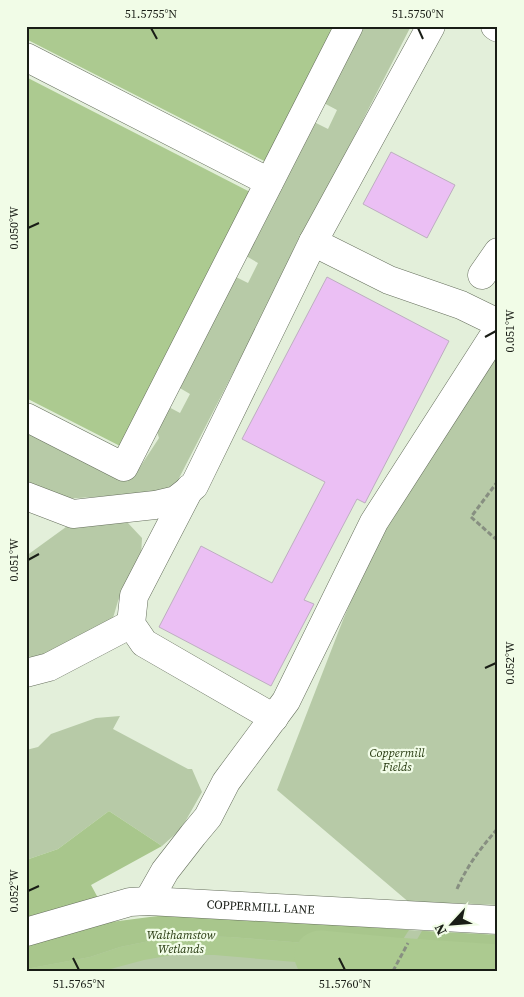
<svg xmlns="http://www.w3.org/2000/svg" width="524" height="997" viewBox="0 0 524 997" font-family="'Source Serif 4',serif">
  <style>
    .green { fill: #b7caa7 }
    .forest { fill: #a8c68c }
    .water { fill: #acca90 }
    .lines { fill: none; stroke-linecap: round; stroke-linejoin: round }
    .river { stroke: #acca90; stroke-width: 51 }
    .building { fill: #ebbff4; stroke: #bdaec0 }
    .minor-casing { stroke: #666f5d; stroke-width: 29 }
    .path { stroke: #878f81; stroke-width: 3; stroke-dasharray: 5 2.5; stroke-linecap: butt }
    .minor { stroke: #fff; stroke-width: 28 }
    .ticks { fill: none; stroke: #191d16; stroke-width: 2 }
    .labels { text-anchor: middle; stroke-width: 4.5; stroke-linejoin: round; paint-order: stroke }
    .park-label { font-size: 12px; font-style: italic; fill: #273a10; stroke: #f1fce7 }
    .street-label { font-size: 12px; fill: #191d16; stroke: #f1fce7 }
    .neatline { fill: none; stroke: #191d16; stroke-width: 2 }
    .ticks-label { font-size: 12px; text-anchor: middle; fill: #191d16 }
  </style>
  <rect width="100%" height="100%" fill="#e3efda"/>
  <path class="green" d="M358 26H411L176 484 158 493 46 500 26 488V427L121 472 140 467 159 438 154 421 163 404 180 413 190 394 173 384 230 274 248 283 258 263 241 253 310 120 328 129 337 110 320 101Z
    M498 351V905L451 903 411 904 277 790 343 620 383 525Z
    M127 522 142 538 141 557 118 601 113 618 109 621 40 659 26 656V556L66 527Z
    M120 716 113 729 188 769H192L202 792 181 829 162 846 109 811 58 849 26 860V750L38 747 51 734 96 718Z
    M181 913 355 927 498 935V971H26V950Z"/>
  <path class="forest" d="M109 811 162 846 91 885 111 922 181 913 409 930 396 950 230 937 194 936 159 939 120 947 90 957 26 969V860L58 849Z
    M422 931 498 935V960L444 959 409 953Z"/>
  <path class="water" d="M26 26H340L270 164 26 39Z
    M26 77 252 193 122 447 26 398Z
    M194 936 230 937 396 950 385 971 343 966 214 955H172L144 960 103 971H26V969L90 957 120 947 159 939Z
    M409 953 444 959 498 960V971H400Z"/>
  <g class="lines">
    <path class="river" d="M320 956 394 963 498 970"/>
  </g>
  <path class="building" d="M391 152 455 185 427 238 363 204Z
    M327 277 449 341 365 503 357 499 304 600 314 604 271 686 159 627 201 546 272 583 325 482 242 439Z"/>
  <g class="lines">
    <defs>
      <g id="minor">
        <path d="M495 26 498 28"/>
        <path d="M26 57 269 182"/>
        <path d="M313 242 389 280 461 305 498 323"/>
        <path d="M482 275 498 252"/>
        <path d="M26 417 124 467 349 26"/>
        <path d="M190 488 134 596 131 624 144 643 274 718"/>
        <path d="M26 496 73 514 155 505 176 500 194 486 313 242 431 26"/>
        <path d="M26 673 49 667 131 624"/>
        <path d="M148 901 165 871 193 835 208 817 226 782 286 701 374 522 498 329"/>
        <path id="s1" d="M26 932 130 902 148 901 498 920"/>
      </g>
    </defs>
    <use href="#minor" class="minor-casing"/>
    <path class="path" d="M498 481 471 517 498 541
      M457 889C468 864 481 848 498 828
      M393 971 408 943"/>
    <use href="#minor" class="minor"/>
  </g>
  <path class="ticks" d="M151 28 157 39M418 28 423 39M28 228 39 223M485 337 496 331M28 560 39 554M485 668 496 663M28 891 39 886M73 958 79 970M339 958 345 970"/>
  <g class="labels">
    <g class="park-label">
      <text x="397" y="757">Coppermill<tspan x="397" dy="14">Fields</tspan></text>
      <text x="181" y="939">Walthamstow<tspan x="181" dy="14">Wetlands</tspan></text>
    </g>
    <g class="street-label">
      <text dy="4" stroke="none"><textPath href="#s1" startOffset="239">COPPERMILL LANE</textPath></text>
    </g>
  </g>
  <rect width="524" height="997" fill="none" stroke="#f1fce7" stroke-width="55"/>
  <g transform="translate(452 924) rotate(244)" stroke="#f1fce7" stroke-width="4" paint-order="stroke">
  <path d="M0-4L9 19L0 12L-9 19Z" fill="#191d16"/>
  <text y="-8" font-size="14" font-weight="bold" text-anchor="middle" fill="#191d16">N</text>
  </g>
  <rect x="28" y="28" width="468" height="942" class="neatline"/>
  <g class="ticks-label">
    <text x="151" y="18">51.5755°N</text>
    <text x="418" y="18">51.5750°N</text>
    <text transform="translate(14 228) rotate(-90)" y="4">0.050°W</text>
    <text transform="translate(510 331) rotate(-90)" y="4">0.051°W</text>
    <text transform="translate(14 560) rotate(-90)" y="4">0.051°W</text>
    <text transform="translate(510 663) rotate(-90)" y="4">0.052°W</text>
    <text transform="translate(14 891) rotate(-90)" y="4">0.052°W</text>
    <text x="79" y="988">51.5765°N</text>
    <text x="345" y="988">51.5760°N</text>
  </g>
</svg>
